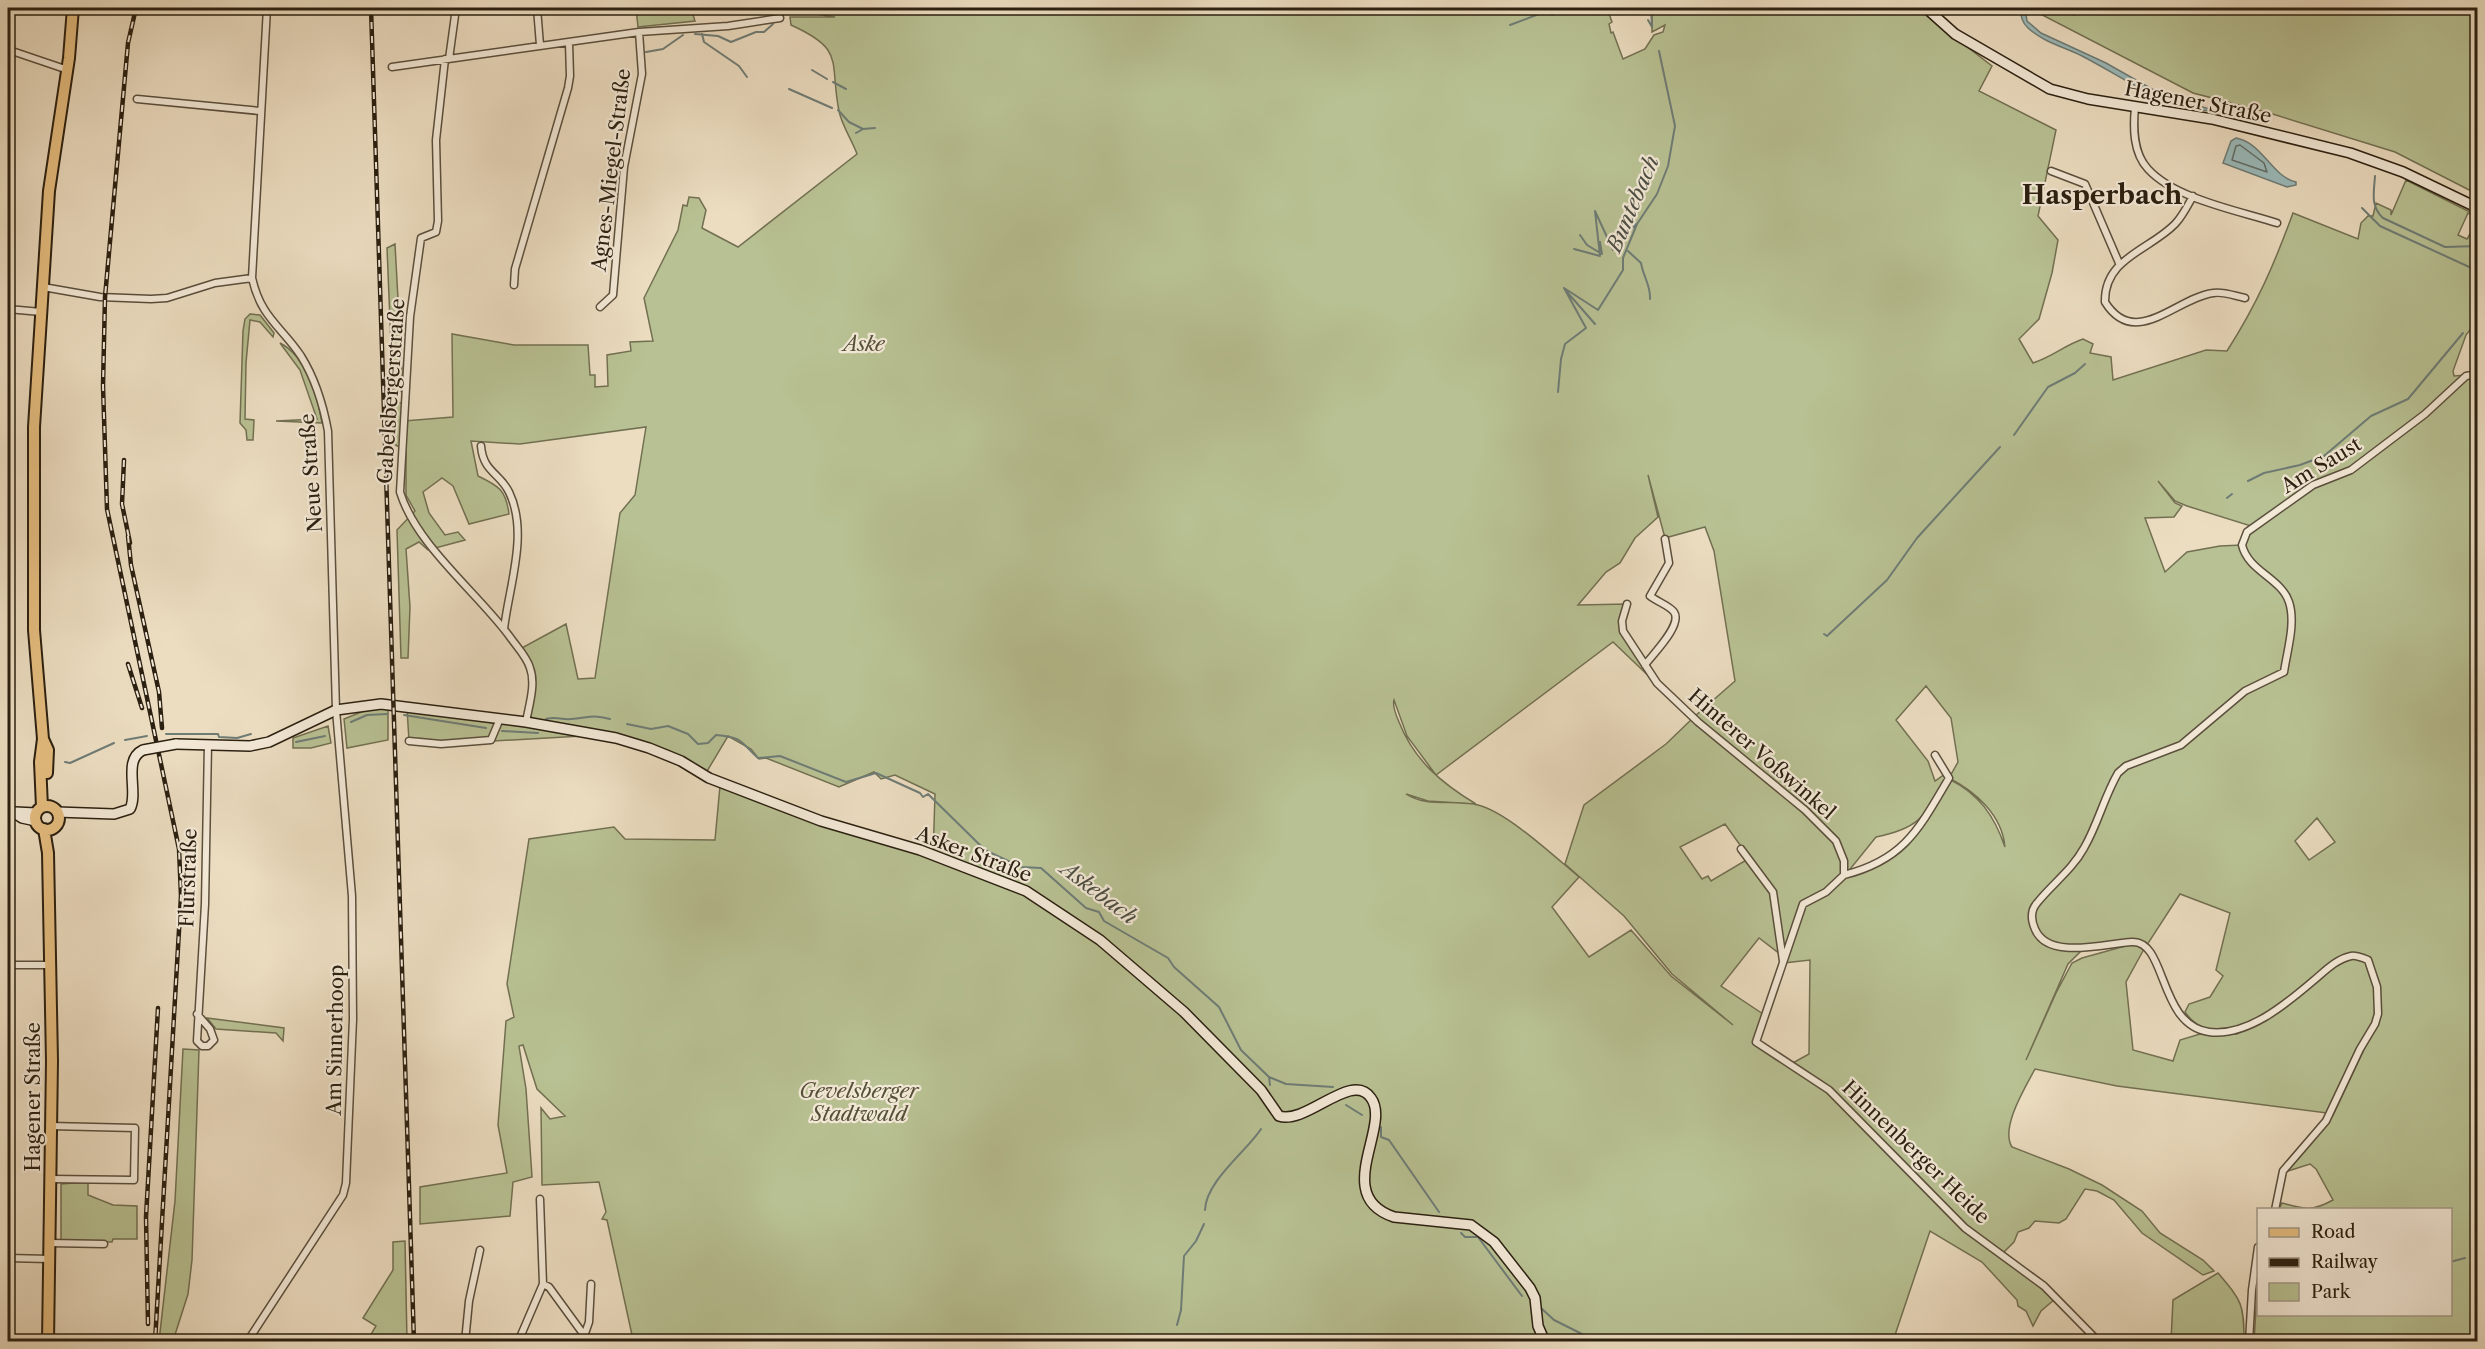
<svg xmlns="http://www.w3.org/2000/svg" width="2485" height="1349" viewBox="0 0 2485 1349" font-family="'Libre Caslon Text',serif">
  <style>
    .green { fill: #b8c193; stroke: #727052; stroke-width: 1.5; fill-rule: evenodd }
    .water { fill: #9ababa; stroke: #6e7c76; stroke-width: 1.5 }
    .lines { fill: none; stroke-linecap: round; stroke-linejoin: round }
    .shore { stroke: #626d66; stroke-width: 1.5 }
    .stream { stroke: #6e7c76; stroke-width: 2 }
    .street-casing { stroke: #5b4f3d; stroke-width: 9 }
    .secondary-casing { stroke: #2b2011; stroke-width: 12 }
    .primary-casing { stroke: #2b2011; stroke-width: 14 }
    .street { stroke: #f3e9d7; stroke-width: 6 }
    .secondary { stroke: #f3e9d7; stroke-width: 9 }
    .primary { stroke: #e6be80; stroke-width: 10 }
    .rail-casing { stroke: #2b2011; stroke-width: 4.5 }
    .rail { stroke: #f3e9d7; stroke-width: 2; stroke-dasharray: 7; stroke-linecap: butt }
    .secondary-bridge-casing { stroke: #2b2011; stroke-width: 12; stroke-linecap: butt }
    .secondary-bridge { stroke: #f3e9d7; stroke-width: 9 }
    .labels { text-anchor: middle; stroke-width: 4.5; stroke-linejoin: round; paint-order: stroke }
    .street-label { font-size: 20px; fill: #2b2011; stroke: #f3e9d7 }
    .park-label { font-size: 20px; font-style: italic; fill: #555038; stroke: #f3e9d7 }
    .water-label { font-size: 21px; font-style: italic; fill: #4c4e44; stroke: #f3e9d7 }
    .district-label { font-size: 26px; font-weight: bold; fill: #2b2011; stroke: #f3e9d7 }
  </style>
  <rect width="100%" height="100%" fill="#ecddc1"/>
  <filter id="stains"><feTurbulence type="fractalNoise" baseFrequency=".00333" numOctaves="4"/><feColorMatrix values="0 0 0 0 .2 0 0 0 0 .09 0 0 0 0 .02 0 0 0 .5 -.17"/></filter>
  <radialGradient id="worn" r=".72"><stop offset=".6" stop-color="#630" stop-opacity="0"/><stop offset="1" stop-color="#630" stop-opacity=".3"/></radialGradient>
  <path class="green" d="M636 8H691L695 21 638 27Z
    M779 8H1607L1612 22 1609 24 1611 33 1613 32 1623 59 1645 49 1654 35 1663 32 1665 25 1652 32V11L1648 8H1922L1931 19 1992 66 1979 91 2056 130 2038 216 2058 240 2052 273 2039 319 2019 339 2033 363C2054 356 2063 346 2083 339L2093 344 2090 353 2111 357 2113 380 2206 350 2227 351C2257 304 2274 265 2293 213L2358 239 2361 223 2368 216H2373L2376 203 2391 210V215L2406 180 2478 216 2477 218 2468 213 2458 235 2467 239 2470 234 2477 238V321L2466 335 2453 371 2454 376 2478 374 2477 1341H2254L2258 1277V1314H2450V1210L2279 1209 2282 1203C2305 1209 2311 1212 2333 1200L2316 1169 2310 1164 2288 1171 2286 1164 2289 1160 2298 1159 2333 1115 2375 1026 2371 1025 2327 1113 2117 1086 2035 1069C2025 1088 2000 1128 2012 1147L2069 1169 2102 1185 2142 1211 2160 1233 2203 1260 2214 1271 2203 1275 2142 1233 2114 1200 2097 1191 2085 1189 2066 1219 2059 1223 2035 1221 2029 1228 2018 1232 2014 1242 2002 1254 2055 1299 2041 1311 2033 1326 2026 1311 2018 1306 2017 1300 1982 1262 1930 1231 1893 1341 1547 1342 1538 1326V1335L1520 1338 1516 1342 630 1341 632 1335 607 1220 602 1219 606 1212 599 1182 542 1185 541 1108 550 1119 565 1116 537 1089 523 1045 519 1046 526 1089 532 1177 513 1182 510 1216 420 1224V1187L507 1173 498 1125 506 1021 514 1017 507 984 529 839 614 827 625 839 715 840 720 786 817 822 933 858 935 794 895 775 881 779 874 772 839 787 766 758 759 759 751 749 728 736 706 773C669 751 628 735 585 728 569 725 546 728 531 720L533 666 520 649 566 624 578 679 595 678 620 513 635 495 646 427 520 444 471 441 478 476C499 486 506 490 509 514L469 524 453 486 442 478 423 492 429 513 445 535 458 532 465 540 428 550 419 542 406 549 410 607 408 658H401L397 530 415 511 406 495V451L394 444 392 402 403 403 404 421 453 417 452 334 514 345H588L590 375H595V387L608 386 607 355 631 351 630 342 653 341 644 298 678 230 683 205 687 206 689 197 699 198 706 210 702 228 738 247 857 154C852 140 842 126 839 111 829 60 846 50 791 25L790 17H835ZM2407 428 2352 470 2313 485 2247 533 2244 549 2242 545 2220 546 2187 552 2165 572 2145 518 2174 517 2182 506 2175 503 2158 481 2175 501 2187 506 2254 527 2313 484 2350 469ZM1648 475 1665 538 1705 527 1714 551 1735 681 1694 717 1806 810 1837 840 1847 873 1876 837C1921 828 1925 815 1947 779L1945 774 1935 781 1928 761 1896 720 1926 686 1951 718 1958 762 1949 778C1976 792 2002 815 2005 847 1994 815 1979 794 1949 779L1917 831 1897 853 1880 865 1844 876 1827 892 1804 904 1783 963 1810 960 1809 1054 1791 1064 1755 1039 1763 1014 1721 986 1759 938 1780 954C1777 910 1777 894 1748 859L1711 881 1708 876 1702 879 1680 847 1725 824 1773 891 1783 960 1803 903 1826 891 1843 874V861L1835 842 1803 811 1692 719 1666 744 1584 805 1565 864 1624 916 1672 974 1733 1025 1671 976 1631 930 1589 957 1552 907 1579 877C1555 857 1507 812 1478 805 1454 799 1427 808 1406 794L1428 801 1476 804C1441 783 1414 760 1399 722 1396 715 1392 706 1394 700L1407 736 1436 775 1613 642 1657 684 1621 631 1627 604 1578 605 1606 572 1620 563 1635 538 1658 517ZM2106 797 2085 849 2035 907 2032 918 2034 926 2046 941C2077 957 2115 936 2147 945L2180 894 2230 913 2216 970 2223 976 2210 997 2189 1004 2185 1012C2212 1051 2261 1019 2291 998 2309 985 2328 959 2352 956 2357 955 2365 958 2369 960L2367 962 2354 958 2336 965 2295 1000 2237 1034H2200L2180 1040 2173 1061 2133 1050 2126 982 2144 949 2136 943 2082 958 2072 963 2056 993 2026 1060 2068 964 2085 947C2064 948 2042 949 2034 927 2030 919 2030 912 2035 905 2045 888 2064 876 2075 860 2088 840 2096 818 2106 797ZM2317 818 2335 842 2309 860 2295 841Z
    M2029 8H2477V194L2395 152 2266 112 2193 93Z
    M395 244 403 391 393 393 387 248Z
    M250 314 260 315 274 333 273 337 260 322 250 320 246 363 245 419 254 420 253 440H247L246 430 240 423 243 331 245 319Z
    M280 343C306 356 318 397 322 423L276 421 317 419 300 370Z
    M371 708 388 709V740L347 748 344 719Z
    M407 708 499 721 582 736 441 744 409 741Z
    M328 726 331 743 311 748H293V738Z
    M207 1018 284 1028 283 1041 276 1033 216 1029Z
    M183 1049 199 1050 192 1260 188 1294 173 1341H159L175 1201Z
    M88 1182V1195L113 1205 137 1206V1239H113L112 1242 61 1241V1184Z
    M405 1241 407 1341H367L376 1326 363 1318 393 1270V1242Z
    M2218 1273C2242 1301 2244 1304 2244 1341H2171L2173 1300Z"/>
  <path class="water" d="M2020 8H2025L2027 21 2041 33 2106 63 2166 97 2210 109V111C2163 108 2123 77 2082 56 2064 47 2043 42 2028 28 2022 23 2021 16 2020 8Z
    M2236 138C2263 143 2271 176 2296 182V185L2287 187 2223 163 2231 141Z"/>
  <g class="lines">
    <path class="shore" d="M2240 145 2264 163 2267 172 2232 160 2236 146Z"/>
    <path class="stream" d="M1651 8 1652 27
      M785 13C807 4 828 18 850 8
      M1552 15 1562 8
      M2074 15 2077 8
      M1648 20 1652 27
      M1510 25 1555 8
      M695 34 718 36 731 42 756 32H764L773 24
      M702 34 704 42 739 66 747 77
      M646 52 663 49 683 35
      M812 70 827 79
      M833 82 846 89
      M789 89 832 108
      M838 110 849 122 863 129 875 128
      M856 133 863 129
      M2375 176C2374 192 2370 206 2383 218L2445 247 2478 246
      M2362 208 2380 226 2478 271
      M1580 235 1587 245 1602 254 1600 242
      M1574 249 1600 256 1595 211 1613 250 1636 224
      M1628 251 1641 263C1643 276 1651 286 1650 299
      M1567 292 1595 324
      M2478 294V317
      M1558 392 1561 359 1565 344 1586 328 1564 288 1598 310 1623 270V258L1637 224 1657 194 1668 166 1675 126 1659 51
      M2014 435 2048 387 2075 373 2085 364
      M2248 481 2264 473 2300 465 2324 456 2371 416 2408 399 2463 333
      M2227 498 2232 494
      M1824 634 1827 636 1887 580 1917 538 2000 447
      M404 715 486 728
      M546 719C556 716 561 720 571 719 588 718 591 714 610 719
      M351 722 367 715 387 714
      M627 724 651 729 668 726 688 734 698 744 708 743 716 735C745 738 739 741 758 758L780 756 846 782 876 773 920 793 923 797 928 794 985 850 1021 867 1041 868 1086 908 1099 912 1104 921 1168 958 1174 967 1219 1007 1241 1050 1269 1077 1286 1084 1333 1087
      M502 731 538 733
      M166 734H218L219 737 237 738 251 734
      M125 740 147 736
      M296 742 325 736
      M65 762 70 763 114 743
      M1269 1077 1270 1085
      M1346 1105 1362 1115
      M1381 1127V1137L1389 1140 1439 1212
      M1205 1210C1206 1181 1246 1152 1261 1129
      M1461 1233 1465 1237H1478L1522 1296
      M2450 1262 2465 1258
      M1541 1308 1554 1320 1598 1342
      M1177 1325 1181 1310 1184 1256 1196 1241 1204 1224"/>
    <defs>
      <path id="street" d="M537 8 540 45
        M9 50 68 70
        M445 59 436 140 438 221 436 232 421 238 410 317 400 492C416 545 478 593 510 637 517 647 527 657 530 668 536 684 529 705 526 722
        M449 59 456 8
        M392 67 639 32 728 26 780 18
        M137 99 260 111
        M2135 107C2133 128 2133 153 2148 169 2175 199 2240 211 2277 223
        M2051 171 2085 184 2119 263
        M2193 196C2188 205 2182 217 2175 224 2150 250 2104 258 2105 302 2135 350 2176 298 2213 293 2223 291 2235 296 2245 298
        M514 285 515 269 568 88 570 76 569 43
        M43 287 100 297 151 299 167 298 215 283 252 278
        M600 307 613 295 624 167 642 74 639 32
        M8 309 41 312
        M481 446C483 472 500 473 509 492 529 533 509 586 504 629
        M1627 604 1622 621 1623 631 1657 683 1698 722 1805 810 1836 841 1844 861V875
        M1645 665C1652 655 1683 625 1674 612 1670 606 1656 601 1650 596L1669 563 1665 539
        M409 741 441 744 491 740 499 721
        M1741 849 1773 892 1783 961
        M1844 875 1826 892 1803 904 1756 1042 1829 1090 1965 1228 2044 1286 2099 1342
        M1844 875C1904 860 1919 829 1949 778L1935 755
        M8 965H51
        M197 1014 210 1029 214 1040 208 1046H202L197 1041 205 904 208 744
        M50 1179 134 1180 135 1128 50 1126
        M2275 1210 2283 1171 2326 1121 2360 1049 2375 1024 2378 1014 2377 987 2368 960C2363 958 2356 955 2351 956 2336 959 2324 972 2313 981 2286 1004 2247 1037 2209 1032 2158 1025 2167 940 2132 942 2106 943 2048 961 2035 929 2031 920 2030 911 2037 903 2052 884 2072 870 2084 848 2098 824 2104 797 2118 773L2126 766 2181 745 2245 691 2284 672C2287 651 2296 623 2289 602 2281 578 2248 571 2242 545L2247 532 2313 485 2351 470 2425 414 2466 376 2478 374
        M50 1243 104 1244
        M8 1258 49 1259
        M543 1284 549 1287 584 1335
        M247 1342 343 1195 346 1183 353 1019 352 896 336 710 328 431C323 404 316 380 301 356 281 326 261 318 252 278L267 8
        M465 1342 469 1301 480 1250
        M518 1342 543 1284 540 1199
        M582 1342 589 1322 591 1284
        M2249 1342 2252 1290 2258 1247"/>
      <path id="secondary" d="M1926 8 1955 34 2050 89 2088 99 2212 119 2350 153 2403 172 2478 208
        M176 744 250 746 269 742 336 710 381 704 526 722 616 738 649 748 681 761 709 778 821 821 920 850 1026 891 1100 940 1184 1012 1261 1090 1279 1116C1307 1125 1352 1070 1371 1098 1392 1126 1331 1196 1394 1217L1471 1225 1494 1242 1530 1288 1535 1298 1538 1326 1545 1342
        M8 809 22 818 36 821
        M15 812 36 813
        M57 812 114 814 130 809C139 792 122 760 143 750"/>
      <path id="primary" d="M43 739 48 750 47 773
        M35 818a12 12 0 1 1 24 0a12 12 0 1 1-24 0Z
        M42 807 40 762 43 739 34 630V427L49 191 69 58 73 8
        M44 829 48 853 52 1061 48 1342"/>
    </defs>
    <use href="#street" class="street-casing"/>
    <use href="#secondary" class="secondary-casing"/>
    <use href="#primary" class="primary-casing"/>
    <use href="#street" class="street"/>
    <use href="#secondary" class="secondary"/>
    <use href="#primary" class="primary"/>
    <defs>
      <path id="rail" d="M136 8 128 43 105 297 103 386 107 509 179 849 181 896 155 1342
        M371 8 414 1342
        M124 460 122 504 130 543
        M128 536 131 565 159 692 162 728
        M128 664 142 708
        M148 1324 146 1217 158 1008"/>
    </defs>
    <use href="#rail" class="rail-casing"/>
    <use href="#rail" class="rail"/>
    <defs>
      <path id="secondary-bridge" d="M143 750 176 744"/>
    </defs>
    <use href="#secondary-bridge" class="secondary-bridge-casing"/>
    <use href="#secondary-bridge" class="secondary-bridge"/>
  </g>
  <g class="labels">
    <g class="street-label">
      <text transform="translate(2198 102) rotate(11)" y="7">Hagener Straße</text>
      <text transform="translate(611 170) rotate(-83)" y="7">Agnes-Miegel-Straße</text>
      <text transform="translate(391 391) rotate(-86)" y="7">Gabelsbergerstraße</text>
      <text transform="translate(2321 465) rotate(-31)" y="7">Am Saust</text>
      <text transform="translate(311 473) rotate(-94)" y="7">Neue Straße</text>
      <text transform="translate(1762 754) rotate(41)" y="7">Hinterer Voßwinkel</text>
      <text transform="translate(974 854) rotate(21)" y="7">Asker Straße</text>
      <text transform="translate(188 878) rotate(-88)" y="7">Flurstraße</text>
      <text transform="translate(335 1040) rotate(-89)" y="7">Am Sinnerhoop</text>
      <text transform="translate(33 1097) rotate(-90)" y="7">Hagener Straße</text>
      <text transform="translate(1916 1152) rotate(44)" y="7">Hinnenberger Heide</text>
    </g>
    <g class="park-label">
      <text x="864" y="351">Aske</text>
      <text x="859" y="1098">Gevelsberger<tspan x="859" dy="23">Stadtwald</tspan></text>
    </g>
    <g class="water-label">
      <text transform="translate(1633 204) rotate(-67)" y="7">Buntebach</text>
      <text transform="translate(1099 893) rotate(37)" y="7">Askebach</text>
    </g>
    <g class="district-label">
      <text x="2102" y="204">Hasperbach</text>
    </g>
  </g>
  <rect width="2485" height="1349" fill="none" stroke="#ecddc1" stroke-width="30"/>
  <rect x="9" y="9" width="2467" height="1331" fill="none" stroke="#2b2011" stroke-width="3"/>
  <rect x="15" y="15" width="2455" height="1319" fill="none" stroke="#2b2011" stroke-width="1.5"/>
  <rect x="2257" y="1208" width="195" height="108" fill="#f3e9d7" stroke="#a39988" stroke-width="1.5"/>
  <rect x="2269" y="1228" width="30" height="9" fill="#e6be80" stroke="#a39988" stroke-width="1.5"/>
  <text x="2311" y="1238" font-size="18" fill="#2b2011">Road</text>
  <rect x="2269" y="1258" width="30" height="9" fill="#2b2011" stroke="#a39988" stroke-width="1.5"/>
  <text x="2311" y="1268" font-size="18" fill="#2b2011">Railway</text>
  <rect x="2269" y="1283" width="30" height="18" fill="#b8c193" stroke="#a39988" stroke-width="1.5"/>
  <text x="2311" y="1298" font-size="18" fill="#2b2011">Park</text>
  <rect width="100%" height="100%" filter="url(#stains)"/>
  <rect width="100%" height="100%" fill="url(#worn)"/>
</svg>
